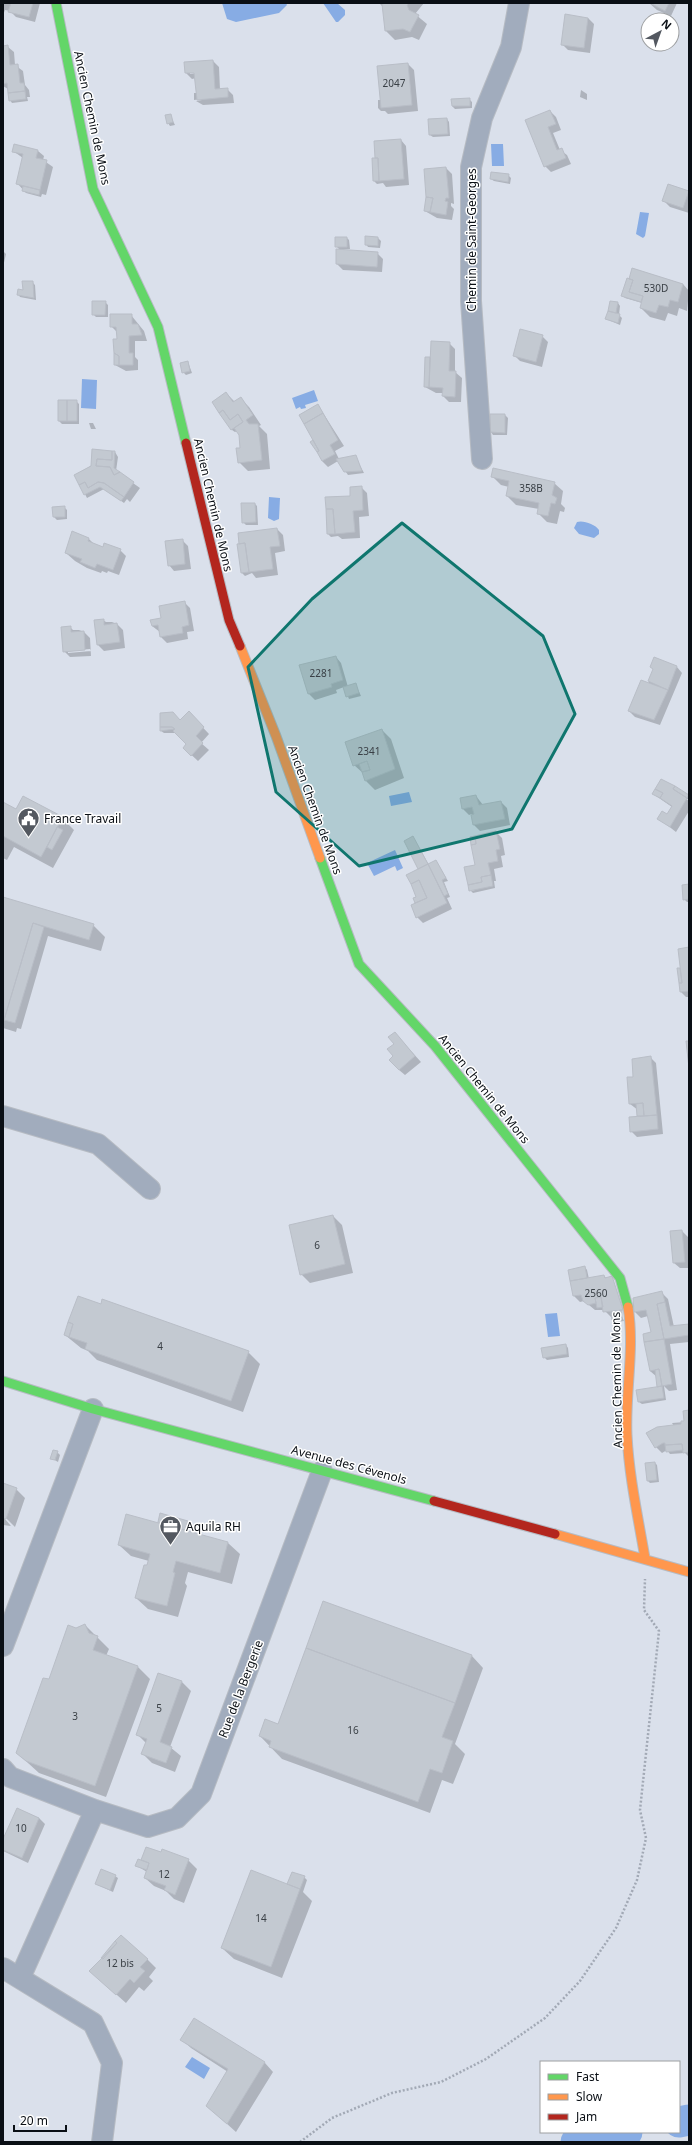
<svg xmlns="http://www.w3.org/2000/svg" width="692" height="2145" viewBox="0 0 692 2145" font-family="'Noto Sans',sans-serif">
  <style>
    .water { fill: #87ace4 }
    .shadow { fill: #0003; fill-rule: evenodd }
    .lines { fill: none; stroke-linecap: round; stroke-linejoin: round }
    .river { stroke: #87ace4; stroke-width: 31 }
    .building { fill: #c3c9d1; stroke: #b9bec7 }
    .street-casing { stroke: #b6bbc3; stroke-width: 22 }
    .fast-casing { stroke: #b6bbc3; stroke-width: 11 }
    .slow-casing { stroke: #b6bbc3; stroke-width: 11 }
    .jam-casing { stroke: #b6bbc3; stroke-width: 11 }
    .path { stroke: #a2a9b5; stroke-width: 2.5; stroke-dasharray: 2 2; stroke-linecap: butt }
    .street { stroke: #a1acbd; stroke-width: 20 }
    .fast { stroke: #63d668; stroke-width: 9 }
    .slow { stroke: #ff974d; stroke-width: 9 }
    .jam { stroke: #b3261e; stroke-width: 9 }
    .marked { fill: #0f766e; fill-opacity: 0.2; stroke: #0f766e; stroke-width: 3; stroke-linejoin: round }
    .labels { text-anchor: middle; stroke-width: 3; stroke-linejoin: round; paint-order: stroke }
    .number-label { font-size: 10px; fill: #3a4046 }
    .street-label { font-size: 12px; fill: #0a0f15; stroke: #fff }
    .poi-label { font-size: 12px; fill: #0a0f15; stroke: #fff; text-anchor: start }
  </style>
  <rect width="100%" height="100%" fill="#dae0eb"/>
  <path class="water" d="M222 3H286L287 5 279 13 236 22 227 19Z
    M323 3H337L345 10V15L338 22H336Z
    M491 144H503L504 166H492Z
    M640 212 649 213 645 236 643 238 636 234Z
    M82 379 97 380 96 409 81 408Z
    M314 390 318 401 305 405 306 408 301 409 300 407 296 409 292 398Z
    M269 497 280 498 279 519 274 521 268 518Z
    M577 522C583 520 595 524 599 530V534L594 538 579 534 574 528Z
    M409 792 412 802 391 806 389 796Z
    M395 850 403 868 397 871 395 866 374 876 367 863Z
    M557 1313 560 1336 548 1337 545 1314Z
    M192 2057 210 2068 204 2079 185 2067Z"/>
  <path class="shadow" d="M3 3H40L35 22 16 17 10 11 5 10 3 15Z
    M379 3H424L415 14 427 24 419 40 412 37 395 40 386 31 383 7Z
    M649 3H677L671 16 657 10Z
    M588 18 594 24 590 53 568 50 562 44Z
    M3 47H8L14 52 15 65 23 71 25 85 29 90 30 97H27L28 101 12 103 10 100 8 89 3 86Z
    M213 61 219 67 220 90 227 89 233 95 234 103 203 105 196 101 202 100 201 99 194 100V93H197L196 78 192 79 186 73ZM190 72 200 73 190 74Z
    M408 64 414 70 418 111 388 114 385 111H381L378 108V100H381Z
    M581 90 587 94V100L580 97Z
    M469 99 472 102V108L455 109 452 106Z
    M550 111 556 117 561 130 553 133 560 150 567 155 571 164 551 172 545 166 526 121Z
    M170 115 175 125 170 126 168 123Z
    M447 119 449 122 450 136 433 137 430 135Z
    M401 140 406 146 409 185 386 187 383 183 377 184 374 181 377 159Z
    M15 145 38 151 44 156 43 160 53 167 46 195 42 194 41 197 26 193 17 183 23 158 13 151Z
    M446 168 452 174 454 204 451 203V206L454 209 452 220 437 218 425 211Z
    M508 175 511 178 510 184 494 181 491 179Z
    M668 186 689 192V213L670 207 664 201Z
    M347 238 349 240 350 249H342V251L377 253 383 259 382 272 343 270 337 264 340 250 336 246Z
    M378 238 381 241 380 248 368 247 366 244Z
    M3 251 6 254 3 267Z
    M633 269 683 284 689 291 687 311 679 308 677 316 668 313 665 321 650 317 641 308 642 303 625 298 622 295 633 281Z
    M32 282 35 285 36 300 20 297 18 294 24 291Z
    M105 302 108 305V317H96L93 314Z
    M618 303 620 306 619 315 622 318 620 325 606 319Z
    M131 315 144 331 147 341H135V357L138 360V370L126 371 115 365 119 340 117 332 111 326Z
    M542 336 548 342 542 367 520 361 514 355Z
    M449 343 455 349V372L462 378 461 402H449L443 396V393H436L425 387 426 358H431Z
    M188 362 192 373 186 375 183 372Z
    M226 393 235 402 240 398 249 407 261 425 259 426 267 434 270 469 248 471 239 462 241 449 240 434 237 431 235 432 232 430 213 402Z
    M76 401 79 404V424H62L59 421Z
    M318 405 344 446 335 451 339 459 355 456 364 473 348 475 338 461 328 467 322 461 313 441Z
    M491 415H505L508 418 507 435H493L491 432Z
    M89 423H93L96 429H91Z
    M115 452 118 457 116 471 140 488 130 502 127 499 124 503 104 489 87 498 75 475Z
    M492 476 554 483 563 491 561 504 565 508 564 512 560 511 557 524 547 522 538 513 539 509 516 505 507 496 509 487 501 485Z
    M361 487 367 493 369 516 359 517 360 538 342 539 338 536 331 537 328 534 351 497Z
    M255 504 257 506 258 525H246L243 522Z
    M64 507 67 510V519L57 520 54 517Z
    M277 529 283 535 285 551 275 553 278 575 256 578 252 573 245 576 242 573 238 545Z
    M88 538 94 544 103 548 120 550 126 556 119 575 108 571 107 573 102 571 101 573 87 568 75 561 66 553Z
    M182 540 188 546 191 569 174 571 169 565Z
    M185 603 190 608 194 631 187 632 188 639 167 643 161 637 160 632 152 626Z
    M103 620 106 622H112L117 624 123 630 125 648 104 651 98 645Z
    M70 627 73 630H79L84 632 90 638 91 656 70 657 64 651ZM90 649 91 651 68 653V651Z
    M336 657 341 663 348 687 356 685 361 696 349 699 344 687 336 690 337 693 315 700 309 694 301 666Z
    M677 667 682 673 660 725 635 717 629 711 648 684 654 670Z
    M189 713 209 734 201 743 209 750 198 761 184 748 188 744 177 733H164L161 731 180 721Z
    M382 730 391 739 404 778 375 790 366 781 364 774 354 765Z
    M676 788 689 797V799H686L689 801V811L676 832 658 818 667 816 672 807 656 796Z
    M476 796 483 805 501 802 507 808 510 825 480 831 474 825 472 814 469 815 463 809 461 799Z
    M3 803 17 810 62 818 74 830 53 868 14 847 7 860 3 858Z
    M496 832 502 838 505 855 501 856 503 867 494 869 496 881H494L495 888 473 893 471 891 475 890 473 889 470 890 476 866Z
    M413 837 429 865 436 861 448 881 444 882 450 897 447 898 452 909 423 923 417 917 414 898 417 897 420 869Z
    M689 885V902H687L684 899Z
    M3 898 93 925 105 937 101 951 48 936 21 1029 17 1028 16 1032 3 1028Z
    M689 948V997H686L680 991V969L681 971Z
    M400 1039 421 1062 405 1075 399 1070 394 1056Z
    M650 1057 656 1063 663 1134 637 1137 631 1131 640 1117 638 1110 630 1104 634 1078Z
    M333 1216 342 1225 353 1273 310 1283 301 1274Z
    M682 1231 688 1237 689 1268H680L674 1263Z
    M585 1267 587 1270 589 1279 604 1276 606 1278 624 1321 616 1322 604 1310H595L584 1301 580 1302 574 1296Z
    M662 1293 668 1299 674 1327 689 1325V1342L670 1344 677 1390 669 1391 664 1386 666 1400 642 1404 639 1402 659 1387 657 1377 650 1371 652 1333 648 1316 641 1318 635 1312Z
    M65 1335 248 1352 260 1364 243 1412 97 1360 88 1351 81 1348Z
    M566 1345 568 1348 569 1357 547 1360 544 1357Z
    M689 1411V1457L685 1453 670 1454 667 1450 662 1453 656 1447 674 1426 672 1423 685 1422Z
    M57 1452 60 1455 58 1462 51 1458Z
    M655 1463 657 1465 659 1482 650 1483 648 1481Z
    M3 1484 16 1489 25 1498 15 1527 5 1517V1519L11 1526 3 1525Z
    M161 1514 188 1522 190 1524 188 1532 228 1543 240 1554 232 1584 188 1572 185 1583 187 1586 178 1617 148 1609 136 1598 149 1561 131 1556 119 1545 159 1524Z
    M324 1602 472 1656 483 1668 455 1744 465 1754 453 1784 442 1780 430 1813 282 1759 260 1736 278 1725Z
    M85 1625 109 1649 106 1656 138 1667 150 1679 106 1797 39 1773 17 1753 49 1681 76 1630Z
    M159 1674 182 1682 191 1691 170 1747 181 1756 175 1772 152 1763 143 1754 146 1743 137 1734Z
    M17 1809 39 1818 45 1824 28 1863 3 1851V1842Z
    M147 1848 188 1860 197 1869 184 1903 174 1899 166 1891 154 1886 145 1878 147 1872 137 1866 142 1861Z
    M115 1876 118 1878 113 1892 96 1884Z
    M304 1877 307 1880 303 1892 312 1901 282 1978 234 1959 222 1948 288 1885Z
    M147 1959 156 1968 149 1977 153 1981 144 1991 139 1987 126 2003 100 1980Z
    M182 2040 265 2063 273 2072 236 2132 207 2106 228 2072 191 2048Z"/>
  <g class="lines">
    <path class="river" d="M679 2122 689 2120
      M576 2142 627 2132"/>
  </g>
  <path class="building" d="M11 3H33L29 17 8 12Z
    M387 3H409L407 5 409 10 419 15 410 32 403 29 385 31 382 4Z
    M650 3H669L665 11Z
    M565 14 588 18 584 48 561 45Z
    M8 45 10 65 18 64 20 83H24L25 91 8 93 7 83 3 84V46Z
    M213 60 215 89 228 88V97L197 100 194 73H185L184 62Z
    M408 63 412 105 381 108 377 66Z
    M25 91 26 99 9 101 8 93Z
    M470 98V106H452L451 99Z
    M550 110 556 124 548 127 557 150 562 148 566 158 544 167 525 120Z
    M171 114 173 122 167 124 165 115Z
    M447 118 448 134 429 135 428 119Z
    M401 139 404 179 379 181 378 158H375L374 141Z
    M14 144 38 150 36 158 47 160 40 190 16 184 23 154 12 152Z
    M372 158H378L379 181H373Z
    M446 167 449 198H446L445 201 448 202 446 215 430 212 433 198 426 197 424 169Z
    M491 172 509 174 508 182 490 179Z
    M668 184 689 191 683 208 662 201Z
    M23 186 40 190 39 195 22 191Z
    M426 197 433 198 430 212 424 211Z
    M365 236 378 237V246L365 245Z
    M335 237H347V247H335Z
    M336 249 378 252 377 267 336 264Z
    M632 268 683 284 678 302 670 300 668 307 659 305 656 313 640 308 643 296 629 292 633 280 629 279Z
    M627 278 633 280 629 292 643 296 641 302 621 296Z
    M22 281H33L34 298 17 295 18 289 23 290Z
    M92 301H106L105 315H92Z
    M610 301 618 302 616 313 608 311Z
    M608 311 620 314 618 323 605 319Z
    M110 314H132V324H138L142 335 129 336V353H133V365H119V356L114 353 113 339H117L116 327H110Z
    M520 329 543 335 536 362 513 356Z
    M431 341 450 342 449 371H456L455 397 442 396 443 388 429 387Z
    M114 353 119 356V365H114Z
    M425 357H430L429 387H424Z
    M188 361 190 371 182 373 180 363Z
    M226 392 233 402 241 397 253 415 246 420 249 424H258L262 460 238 463 236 448H240L239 435 234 428 243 422 238 414 230 420 223 410 219 413 212 402Z
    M58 400H67V421H58Z
    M67 400H77V421H67Z
    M318 404 323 413 304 424 299 415Z
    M223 410 230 420 238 414 243 422 231 430 219 413Z
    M323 413 338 440 330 445 335 454 322 461 317 452 319 451 304 424Z
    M490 414H505V433L490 432Z
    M313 440 319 451 317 452 310 442Z
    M92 449 112 451V460L97 459 96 466 110 467 114 475 120 472 134 482 124 497 104 483 98 482 88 488 85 482 79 485 74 475 91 466Z
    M112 451H115L114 468 120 472 114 475 110 467 96 466 97 459 112 460Z
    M356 455 362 471 344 472 336 459Z
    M493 468 555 482 552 495 557 498 555 504 551 503 548 516 537 514 539 503 506 496 509 481 491 477Z
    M85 482 88 488 98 482 104 483 124 497 121 501 100 487 84 495 79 485Z
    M362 486 363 510 353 511 355 532 335 534 333 509H326L325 497 350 496V487Z
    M241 503H255L256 522 242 523Z
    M65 506V517H53L52 507Z
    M326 509H333L335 534H327Z
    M277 528 280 546 270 547 273 569 249 572 245 543 239 544 238 533Z
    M72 531 89 538 88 541 103 547 104 543 121 549 113 570 97 564 95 568 80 562 82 559 65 553Z
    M183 539 185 564 168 566 165 541Z
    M245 543 249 572 241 573 237 544Z
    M185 601 189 625 182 627 183 633 160 637 158 625 152 626 150 620 161 618 159 606Z
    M104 619V625L117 623 120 642 97 645 94 620Z
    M71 626V632L84 631 85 650 63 652 61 627Z
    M336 656 343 680 331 684 332 687 308 694 299 665Z
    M654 657 677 666 668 690 648 681 653 669 650 667Z
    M641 680 668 690 654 720 628 711Z
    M356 683 359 693 346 697 343 687Z
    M189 711 204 727 196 736 203 743 191 756 183 748 186 744 173 731 175 729 172 727H160V713L173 712 180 720Z
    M160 727H172L175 729 160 731Z
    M382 729 395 769 365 781 362 772 370 770 367 761 353 766 345 742Z
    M367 761 370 770 362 772 359 764Z
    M661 779 675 786 673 789 687 798 670 827 657 819 662 811 667 814 672 806 660 798 663 793 655 789Z
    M675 786 689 795 687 798 673 789Z
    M655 789 663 793 660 798 652 794Z
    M476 795 479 805 501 801 505 819 473 825 471 815 474 814 472 807 462 809 460 798Z
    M23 796 63 817 41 857 3 836V802L16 809Z
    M57 827 63 830 52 850 47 847Z
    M496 831 500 849 496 850 498 861 488 863 491 875 481 877 482 882 468 885 464 867 475 865 471 845 476 844 475 836Z
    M413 836 428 864 418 869 404 841Z
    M475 836 476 844 471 845 470 837Z
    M436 860 446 878 442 880 448 894 444 896 428 864Z
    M428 864 447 903 416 918 411 905 427 898 419 880 411 884 406 875Z
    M491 875 493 886 469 891 468 885 482 882 481 877Z
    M419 880 427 898 415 903 413 898 416 897 411 884Z
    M689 884V899L683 900 682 885Z
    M3 897 94 924 89 940 33 923 4 1020Z
    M33 923 44 927 15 1023 4 1020Z
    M689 947V991L680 992 679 983H682L678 949Z
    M677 968H680L682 983H679Z
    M395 1032 415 1056 399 1070 389 1060 393 1056 387 1049 394 1044 388 1037Z
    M686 1041H689V1068Z
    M651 1056 657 1115 644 1116 643 1103 629 1104 627 1077H633L632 1059Z
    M643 1103 644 1116H637L636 1104Z
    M657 1115 658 1129 630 1132 629 1117Z
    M333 1215 345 1264 300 1275 289 1225Z
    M682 1230 685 1262 673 1263 670 1231Z
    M585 1266 587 1278 570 1281 568 1270Z
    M604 1275 605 1278 612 1276 623 1310 603 1312 601 1297 595 1298 596 1303 588 1305 583 1301 581 1295 573 1296 570 1281Z
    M662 1291 665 1302 657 1304 664 1339 644 1342 643 1334 651 1332 646 1310 634 1312 633 1298Z
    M78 1296 101 1304 102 1299 249 1351 231 1401 85 1349 87 1343 69 1337 73 1324 68 1322Z
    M601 1297 603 1307 597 1308 595 1298Z
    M665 1302 670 1326 689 1324V1335L664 1339 657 1304Z
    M622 1310V1319L612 1320 611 1312Z
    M68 1322 73 1324 69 1337 64 1335Z
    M664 1339 672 1384 662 1386 659 1369 650 1371 644 1342Z
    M566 1344 567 1354 543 1358 541 1348Z
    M659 1369 662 1386 657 1387 655 1370Z
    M662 1386 664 1398 638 1402 636 1390Z
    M689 1410V1452L683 1453 682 1444 665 1445V1443H663L655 1448 646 1433 657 1427 681 1424V1421H684L683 1411Z
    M682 1444 683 1450 666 1452 665 1445Z
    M53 1450 58 1451 55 1460 50 1459Z
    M655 1462 657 1480 647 1481 645 1463Z
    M3 1483 17 1488 6 1519 3 1518Z
    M160 1513 188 1521 185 1530 158 1522Z
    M126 1514 228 1542 220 1573 176 1561 173 1572 175 1573 167 1606 135 1598 144 1565H147L150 1554 118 1545Z
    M323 1601 472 1655 455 1703 306 1648Z
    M85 1624 89 1633 98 1636 93 1650 138 1666 95 1786 26 1761 16 1753 43 1678 49 1679 68 1625 76 1628Z
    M306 1648 455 1703 442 1737 453 1741 442 1773 430 1769 418 1802 269 1747 271 1741 259 1736 265 1719 278 1724Z
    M158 1673 182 1681 160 1742 172 1747 166 1763 141 1754 147 1739 136 1735Z
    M17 1808 39 1818 22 1858 3 1850V1839Z
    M146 1847 161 1852 162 1849 189 1859 175 1895 164 1890 166 1886 144 1878 149 1863 141 1860Z
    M138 1859 149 1863 147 1870 135 1866Z
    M101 1869 116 1875 110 1890 95 1884Z
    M251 1870 300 1889 271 1967 221 1948Z
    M292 1872 305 1876 300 1889 287 1884Z
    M121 1935 148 1959 140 1967 145 1971 134 1983 130 1979 116 1995 89 1971 117 1943 115 1941Z
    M115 1941 117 1943 103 1959 101 1958Z
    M194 2018 265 2062 227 2124 206 2106 228 2069 180 2040Z"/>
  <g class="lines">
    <defs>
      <path id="street" d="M482 459 471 301V167L482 118 511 47 519 3
        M3 1116 98 1144 150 1189
        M3 1646 93 1409
        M3 1769 10 1777 95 1810 148 1827 177 1818 201 1794 322 1471
        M3 1968 93 2023 112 2063 102 2142
        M20 1978 95 1810"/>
      <path id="fast" d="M56 3 93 189 158 327 186 443
        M320 858 359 964 435 1046 620 1278 628 1307
        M3 1381 93 1409 434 1501"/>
      <path id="slow" d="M240 646 276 736 320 858
        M628 1307C635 1349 625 1392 627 1435 629 1476 638 1517 645 1558
        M555 1534 689 1572"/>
      <path id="jam" d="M186 443 229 620 240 646
        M434 1501 555 1534"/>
    </defs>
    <use href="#street" class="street-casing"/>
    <use href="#fast" class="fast-casing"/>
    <use href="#slow" class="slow-casing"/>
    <use href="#jam" class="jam-casing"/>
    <path class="path" d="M300 2142 332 2118 392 2093 441 2082 486 2059 545 2018 580 1981 616 1928 637 1880 646 1838 640 1810 659 1631 644 1610 645 1579"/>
    <use href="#street" class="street"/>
    <use href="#fast" class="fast"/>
    <use href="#slow" class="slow"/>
    <use href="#jam" class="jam"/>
  </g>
  <path class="marked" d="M402 523 543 636 575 714 512 829 359 866 276 792 248 667 312 599Z"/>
  <defs>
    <symbol id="civic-pin" viewBox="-11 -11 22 30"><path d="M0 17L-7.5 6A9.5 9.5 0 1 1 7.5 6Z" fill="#535860" stroke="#fff"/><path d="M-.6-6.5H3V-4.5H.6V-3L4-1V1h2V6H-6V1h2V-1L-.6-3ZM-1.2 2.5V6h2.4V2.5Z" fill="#fff"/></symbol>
    <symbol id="office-pin" viewBox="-11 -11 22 30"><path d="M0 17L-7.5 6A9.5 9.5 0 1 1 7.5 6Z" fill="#535860" stroke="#fff"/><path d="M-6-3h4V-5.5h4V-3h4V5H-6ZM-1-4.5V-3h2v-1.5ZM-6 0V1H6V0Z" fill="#fff"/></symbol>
  </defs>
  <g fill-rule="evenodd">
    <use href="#civic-pin" x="16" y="806" width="25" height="34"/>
    <use href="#office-pin" x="158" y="1514" width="25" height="34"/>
  </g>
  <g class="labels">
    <g class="number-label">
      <text x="394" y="87">2047</text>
      <text x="656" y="292">530D</text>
      <text x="531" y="492">358B</text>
      <text x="321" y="677">2281</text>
      <text x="369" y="755">2341</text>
      <text x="317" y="1249">6</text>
      <text x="596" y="1297">2560</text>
      <text x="160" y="1350">4</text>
      <text x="159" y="1712">5</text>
      <text x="75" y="1720">3</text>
      <text x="353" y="1734">16</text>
      <text x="21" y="1832">10</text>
      <text x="164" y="1878">12</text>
      <text x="261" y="1922">14</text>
      <text x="120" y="1967">12 bis</text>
    </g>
    <g class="street-label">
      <text transform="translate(92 118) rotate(78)" y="4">Ancien Chemin de Mons</text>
      <text transform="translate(472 240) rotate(-90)" y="4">Chemin de Saint-Georges</text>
      <text transform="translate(213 505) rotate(77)" y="4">Ancien Chemin de Mons</text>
      <text transform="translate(315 810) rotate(70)" y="4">Ancien Chemin de Mons</text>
      <text transform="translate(484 1089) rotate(51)" y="4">Ancien Chemin de Mons</text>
      <text transform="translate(617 1380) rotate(-91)" y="4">Ancien Chemin de Mons</text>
      <text transform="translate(349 1465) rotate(15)" y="4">Avenue des Cévenols</text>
      <text transform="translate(241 1689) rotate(-69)" y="4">Rue de la Bergerie</text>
    </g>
    <g class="poi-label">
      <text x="44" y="823">France Travail</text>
      <text x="186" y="1531">Aquila RH</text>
    </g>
  </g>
  <rect width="692" height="2145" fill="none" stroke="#0a0f15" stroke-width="8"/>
  <rect x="540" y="2061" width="140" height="72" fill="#ffffff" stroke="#9d9fa1"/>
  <rect x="548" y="2074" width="20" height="6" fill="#63d668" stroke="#9d9fa1"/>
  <text x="576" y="2081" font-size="12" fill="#0a0f15">Fast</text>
  <rect x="548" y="2094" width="20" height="6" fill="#ff974d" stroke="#9d9fa1"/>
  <text x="576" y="2101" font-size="12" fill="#0a0f15">Slow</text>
  <rect x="548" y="2114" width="20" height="6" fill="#b3261e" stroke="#9d9fa1"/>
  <text x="576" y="2121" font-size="12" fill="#0a0f15">Jam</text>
  <g transform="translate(660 32) rotate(41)"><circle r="19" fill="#ffffff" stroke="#9d9fa1"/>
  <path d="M0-3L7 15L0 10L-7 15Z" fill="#535860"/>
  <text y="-6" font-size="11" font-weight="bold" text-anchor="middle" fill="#0a0f15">N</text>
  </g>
  <path d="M14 2125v6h52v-6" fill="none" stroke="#0a0f15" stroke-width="2"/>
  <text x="20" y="2125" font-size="12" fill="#0a0f15" stroke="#ffffff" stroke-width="3" paint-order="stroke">20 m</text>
</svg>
